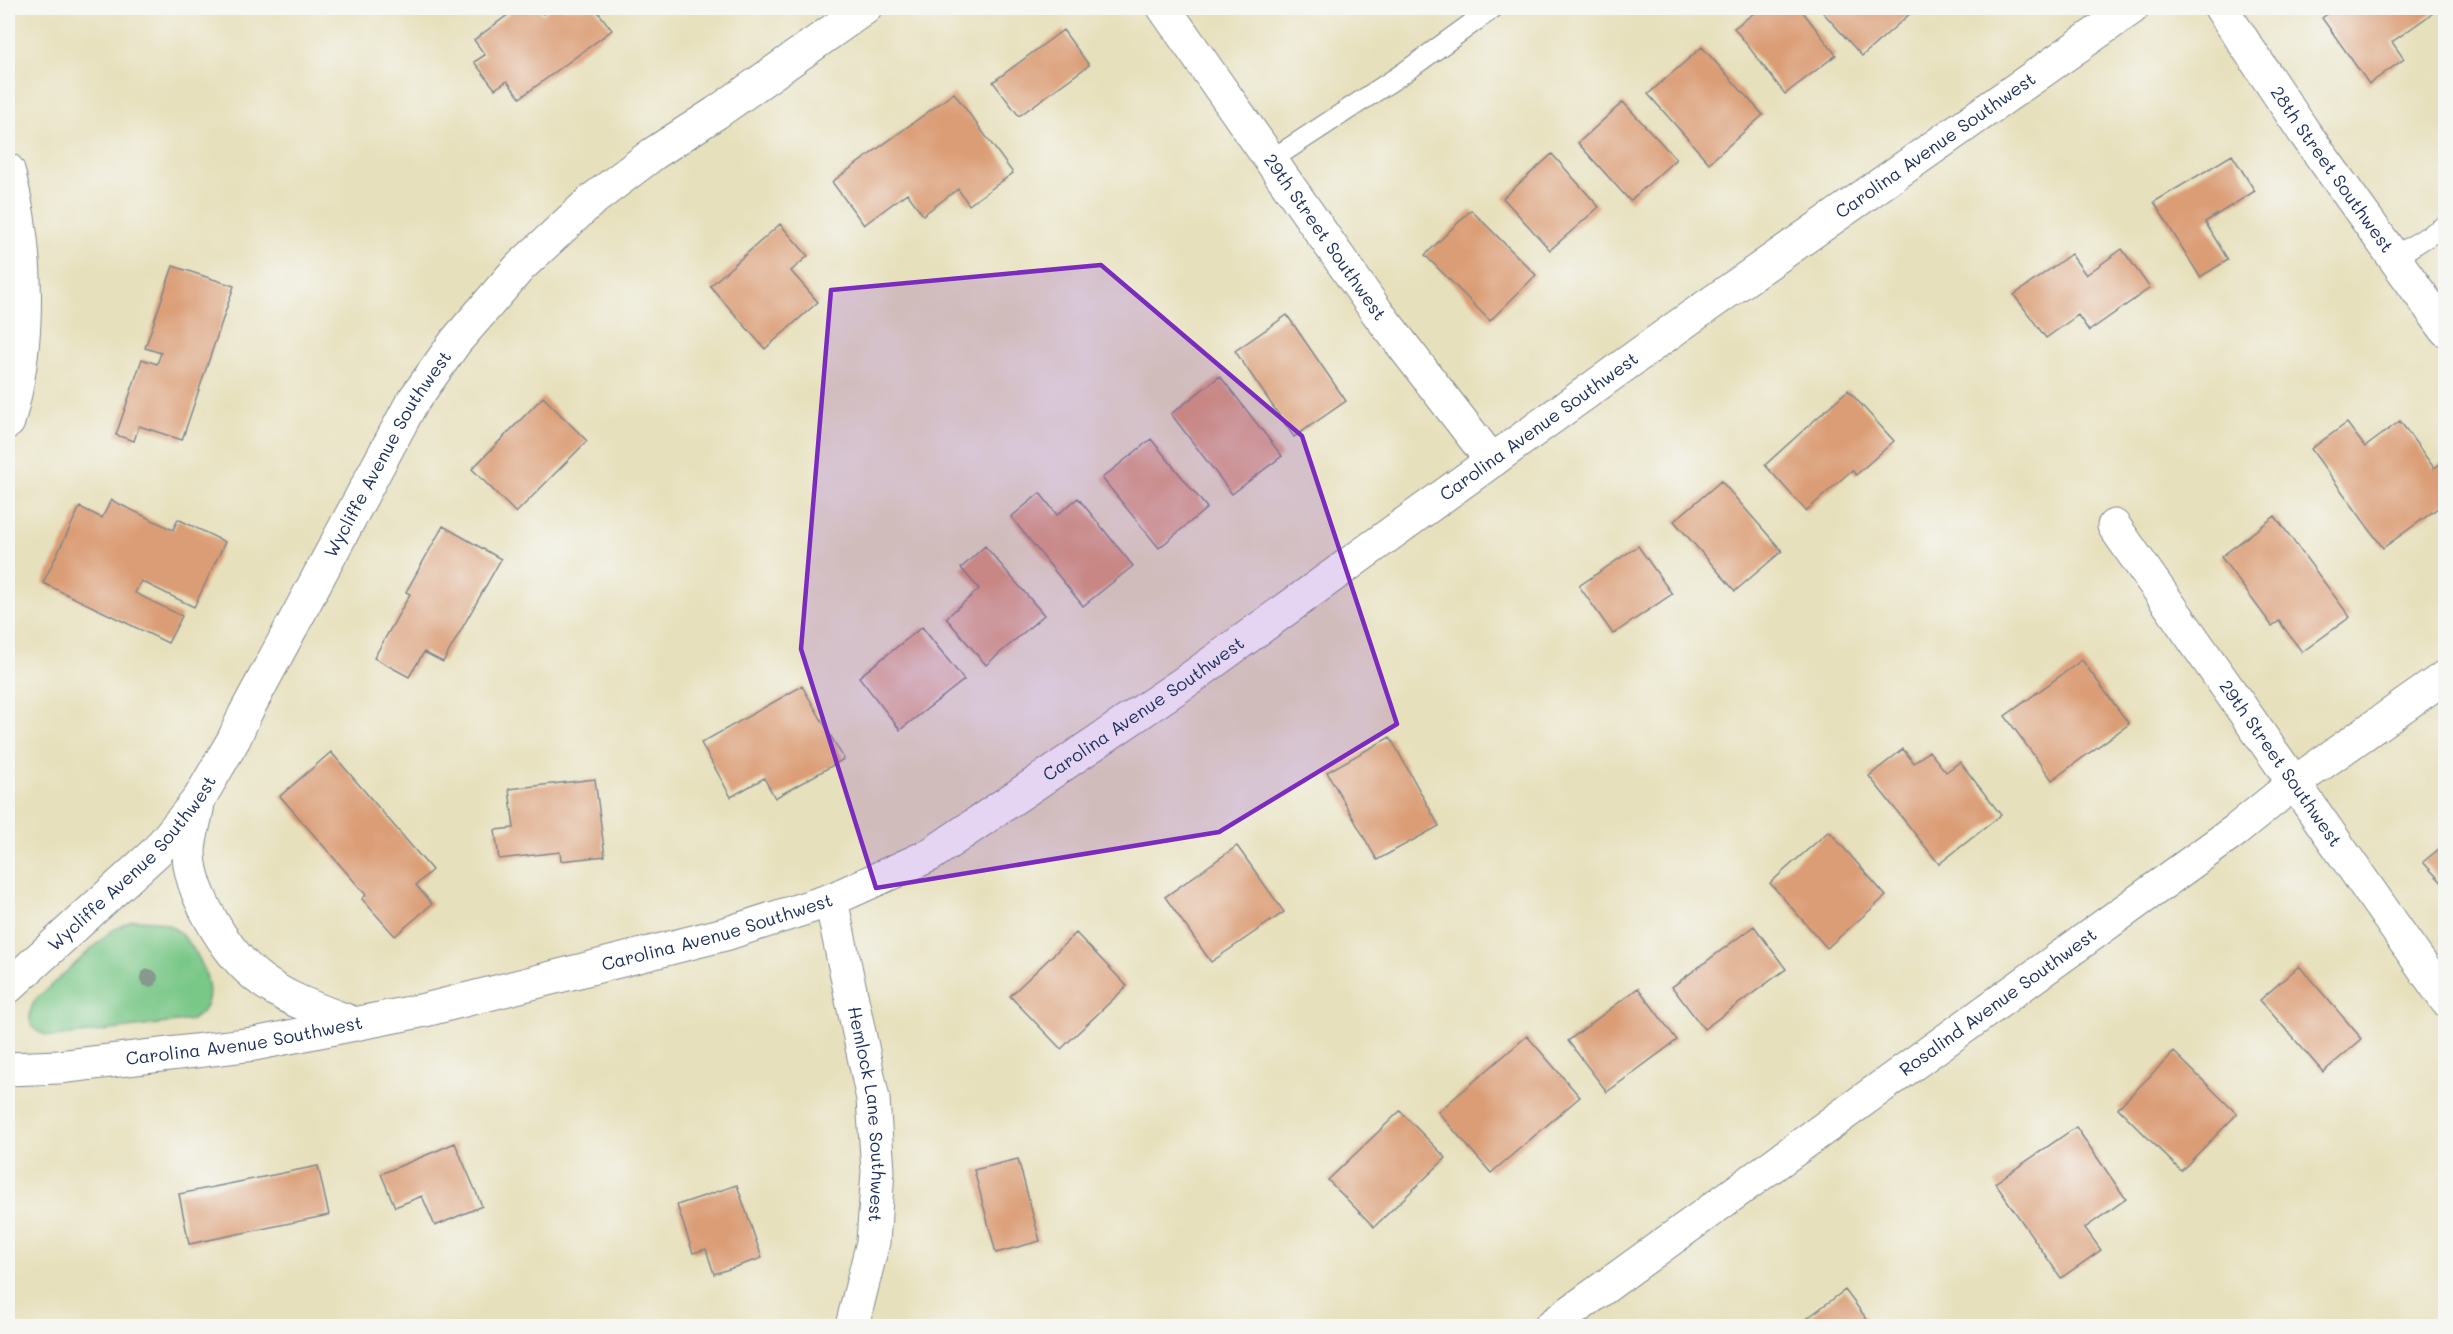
<svg xmlns="http://www.w3.org/2000/svg" width="2453" height="1334" viewBox="0 0 2453 1334" font-family="Mali,sans-serif">
  <style>
    .green { fill: #7ac888; stroke: #4a7c73; stroke-width: 1.5 }
    .building { fill: #db9d76 }
    .lines { fill: none; stroke-linecap: round; stroke-linejoin: round }
    .service-casing { stroke: #81888d; stroke-width: 22 }
    .minor-casing { stroke: #81888d; stroke-width: 35 }
    .service { stroke: #fff; stroke-width: 20 }
    .minor { stroke: #fff; stroke-width: 33 }
    .tree { fill: #87988f }
    .marked { fill: #7b2cbf; fill-opacity: 0.2; stroke: #7b2cbf; stroke-width: 4.5; stroke-linejoin: round }
    .labels { text-anchor: middle; stroke-width: 5; stroke-linejoin: round; paint-order: stroke }
    .street-label { font-size: 18px; fill: #1b2f5e; stroke: #f6f6f2 }
  </style>
  <rect width="100%" height="100%" fill="#f6f6f2"/>
  <filter id="ink" filterUnits="userSpaceOnUse"><feTurbulence type="fractalNoise" baseFrequency=".0167" numOctaves="2"/><feDisplacementMap in="SourceGraphic" scale="12" xChannelSelector="R" yChannelSelector="G"/><feConvolveMatrix kernelMatrix="1 2 1 2 8 2 1 2 1" color-interpolation-filters="sRGB"/></filter>
  <filter id="wash" filterUnits="userSpaceOnUse"><feTurbulence type="fractalNoise" baseFrequency=".008" numOctaves="4" result="noise"/><feDisplacementMap in="SourceGraphic" scale="24" xChannelSelector="R" yChannelSelector="G"/><feGaussianBlur stdDeviation="1.35" result="paint"/><feColorMatrix in="noise" values="0 0 0 0 0 0 0 0 0 0 0 0 0 0 0 0 0 1.4 0 .05"/><feComposite in="paint" operator="in"/></filter>
  <g filter="url(#wash)">
    <rect width="100%" height="100%" fill="#e7e0bc"/>
    <path class="green" d="M133 920C146 920 159 920 170 926 193 938 221 988 203 1011 201 1014 195 1017 192 1020L55 1037C31 1034 23 1020 36 999L111 931Z"/>
    <g id="blocks">
      <path class="building" d="M517 8H538L543 14 551 8H595L612 30 520 98 507 81 495 89 474 62 485 55 474 40Z
        M1761 8H1800L1836 55 1785 94 1734 28Z
        M1819 8H1908L1912 12 1862 56Z
        M2336 8H2440L2392 42 2404 59 2369 84 2322 18Z
        M1063 30 1089 65 1019 116 993 82Z
        M1702 47 1763 115 1709 163 1648 94Z
        M954 93 1013 173 969 205 958 189 923 215 907 193 864 225 832 182Z
        M1623 102 1676 159 1630 201 1578 143Z
        M1552 154 1599 207 1550 250 1503 198Z
        M2232 155 2255 191 2205 222 2228 260 2200 277 2154 202Z
        M1471 210 1536 275 1490 321 1425 255Z
        M780 224 808 256 791 271 818 302 765 349 710 286Z
        M2122 249 2150 288 2089 331 2078 315 2046 338 2014 295 2071 254 2086 275Z
        M173 266 234 286 182 440 139 426 134 441 116 435 142 359 157 364 161 353 145 348Z
        M1287 315 1346 401 1294 437 1235 351Z
        M1220 376 1282 456 1232 494 1171 414Z
        M1848 390 1894 441 1856 475 1852 470 1806 511 1765 465Z
        M543 397 587 441 516 513 472 469Z
        M2400 421 2434 468 2446 460V502L2383 548 2311 449 2347 423 2365 447Z
        M1151 439 1207 508 1159 548 1102 478Z
        M1721 481 1782 551 1735 591 1674 521Z
        M1040 493 1057 515 1078 498 1133 566 1083 606 1011 517Z
        M111 500 173 530 178 519 225 542 194 607 141 581 135 593 182 616 168 643 43 583 80 507 102 518Z
        M2275 516 2350 617 2302 652 2279 621 2272 626 2221 557Z
        M443 526 501 559 443 662 424 652 409 677 374 658 410 594 406 592Z
        M985 546 1044 615 986 665 946 618 979 589 961 568Z
        M1638 546 1672 594 1613 634 1579 586Z
        M922 627 964 680 900 730 859 677Z
        M2082 660 2129 724 2052 780 2005 716Z
        M802 686 844 759 775 798 764 778 731 797 701 743Z
        M1390 737 1439 826 1377 860 1327 772Z
        M1903 749 1914 763 1929 751 1946 772 1960 762 2001 815 1939 864 1869 776Z
        M331 752 432 870 416 885 432 904 395 936 362 899 366 895 280 796Z
        M595 779 605 856 561 861 560 852 499 859 495 830 514 828 509 789Z
        M1829 831 1886 896 1827 948 1770 883Z
        M2446 843V887L2423 862Z
        M1237 846 1284 912 1211 962 1165 897Z
        M1754 926 1786 969 1704 1029 1672 987Z
        M1076 933 1127 986 1061 1049 1010 996Z
        M2299 966 2362 1039 2323 1072 2260 1000Z
        M1638 988 1677 1040 1607 1092 1568 1041Z
        M1527 1036 1580 1097 1491 1173 1438 1112Z
        M2174 1052 2237 1114 2181 1171 2118 1108Z
        M1400 1111 1446 1158 1374 1227 1328 1180Z
        M2076 1127 2126 1199 2085 1228 2101 1250 2061 1278 1995 1183Z
        M455 1143 482 1206 435 1226 422 1196 395 1207 381 1174Z
        M1018 1159 1040 1241 996 1253 974 1170Z
        M318 1166 329 1215 189 1244 179 1194Z
        M737 1185 762 1258 714 1274 706 1249 693 1253 677 1205Z
        M1845 1290 1872 1326H1799L1798 1325Z"/>
    </g>
  </g>
  <g filter="url(#ink)">
    <use href="#blocks" fill-opacity="0" stroke="#81888d" stroke-width="1.5"/>
    <g class="lines">
      <defs>
        <path id="service" d="M1271 160 1402 74 1493 8
          M2393 258 2446 225"/>
        <g id="minor">
          <path id="s1" d="M1164 8 1377 312 1492 461"/>
          <path id="s2" d="M2221 8 2304 132 2446 330"/>
          <path d="M8 170C29 250 31 342 8 422"/>
          <path id="s3" d="M2114 526 2446 1000"/>
          <path d="M198 803C196 819 189 837 189 853 190 893 225 951 256 976 284 999 321 1011 355 1024"/>
          <path id="s4" d="M831 900 873 1099 878 1171 873 1242 852 1326"/>
          <path id="s5" d="M8 987 156 852 199 799 234 739 245 714 411 404 456 341 520 267 591 201 653 154 716 113 865 8"/>
          <path id="s6" d="M8 1069 59 1067 254 1044 425 1010 725 934 831 900 930 855 1191 678 1680 325 2132 8"/>
          <path id="s7" d="M1551 1326 2235 831 2294 783 2446 676"/>
        </g>
      </defs>
      <use href="#service" class="service-casing"/>
      <use href="#minor" class="minor-casing"/>
      <use href="#service" class="service"/>
      <use href="#minor" class="minor"/>
    </g>
    <circle class="tree" cx="149" cy="978" r="9"/>
  </g>
  <path class="marked" d="M1101 265 1302 436 1397 724 1219 832 876 888 801 649 831 290Z"/>
  <g class="labels">
    <g class="street-label">
      <text dy="6" stroke="none"><textPath href="#s6" startOffset="2182">Carolina Avenue Southwest</textPath></text>
      <text dy="6" stroke="none"><textPath href="#s2" startOffset="196">28th Street Southwest</textPath></text>
      <text dy="6" stroke="none"><textPath href="#s1" startOffset="280">29th Street Southwest</textPath></text>
      <text dy="6" stroke="none"><textPath href="#s6" startOffset="1696">Carolina Avenue Southwest</textPath></text>
      <text dy="6" stroke="none"><textPath href="#s5" startOffset="662">Wycliffe Avenue Southwest</textPath></text>
      <text dy="6" stroke="none"><textPath href="#s6" startOffset="1210">Carolina Avenue Southwest</textPath></text>
      <text dy="6" stroke="none"><textPath href="#s3" startOffset="290">29th Street Southwest</textPath></text>
      <text dy="6" stroke="none"><textPath href="#s5" startOffset="176">Wycliffe Avenue Southwest</textPath></text>
      <text dy="6" stroke="none"><textPath href="#s6" startOffset="724">Carolina Avenue Southwest</textPath></text>
      <text dy="6" stroke="none"><textPath href="#s7" startOffset="552">Rosalind Avenue Southwest</textPath></text>
      <text dy="6" stroke="none"><textPath href="#s6" startOffset="238">Carolina Avenue Southwest</textPath></text>
      <text dy="6" stroke="none"><textPath href="#s4" startOffset="218">Hemlock Lane Southwest</textPath></text>
    </g>
  </g>
  <rect width="2453" height="1334" fill="none" stroke="#f6f6f2" stroke-width="30"/>
</svg>
